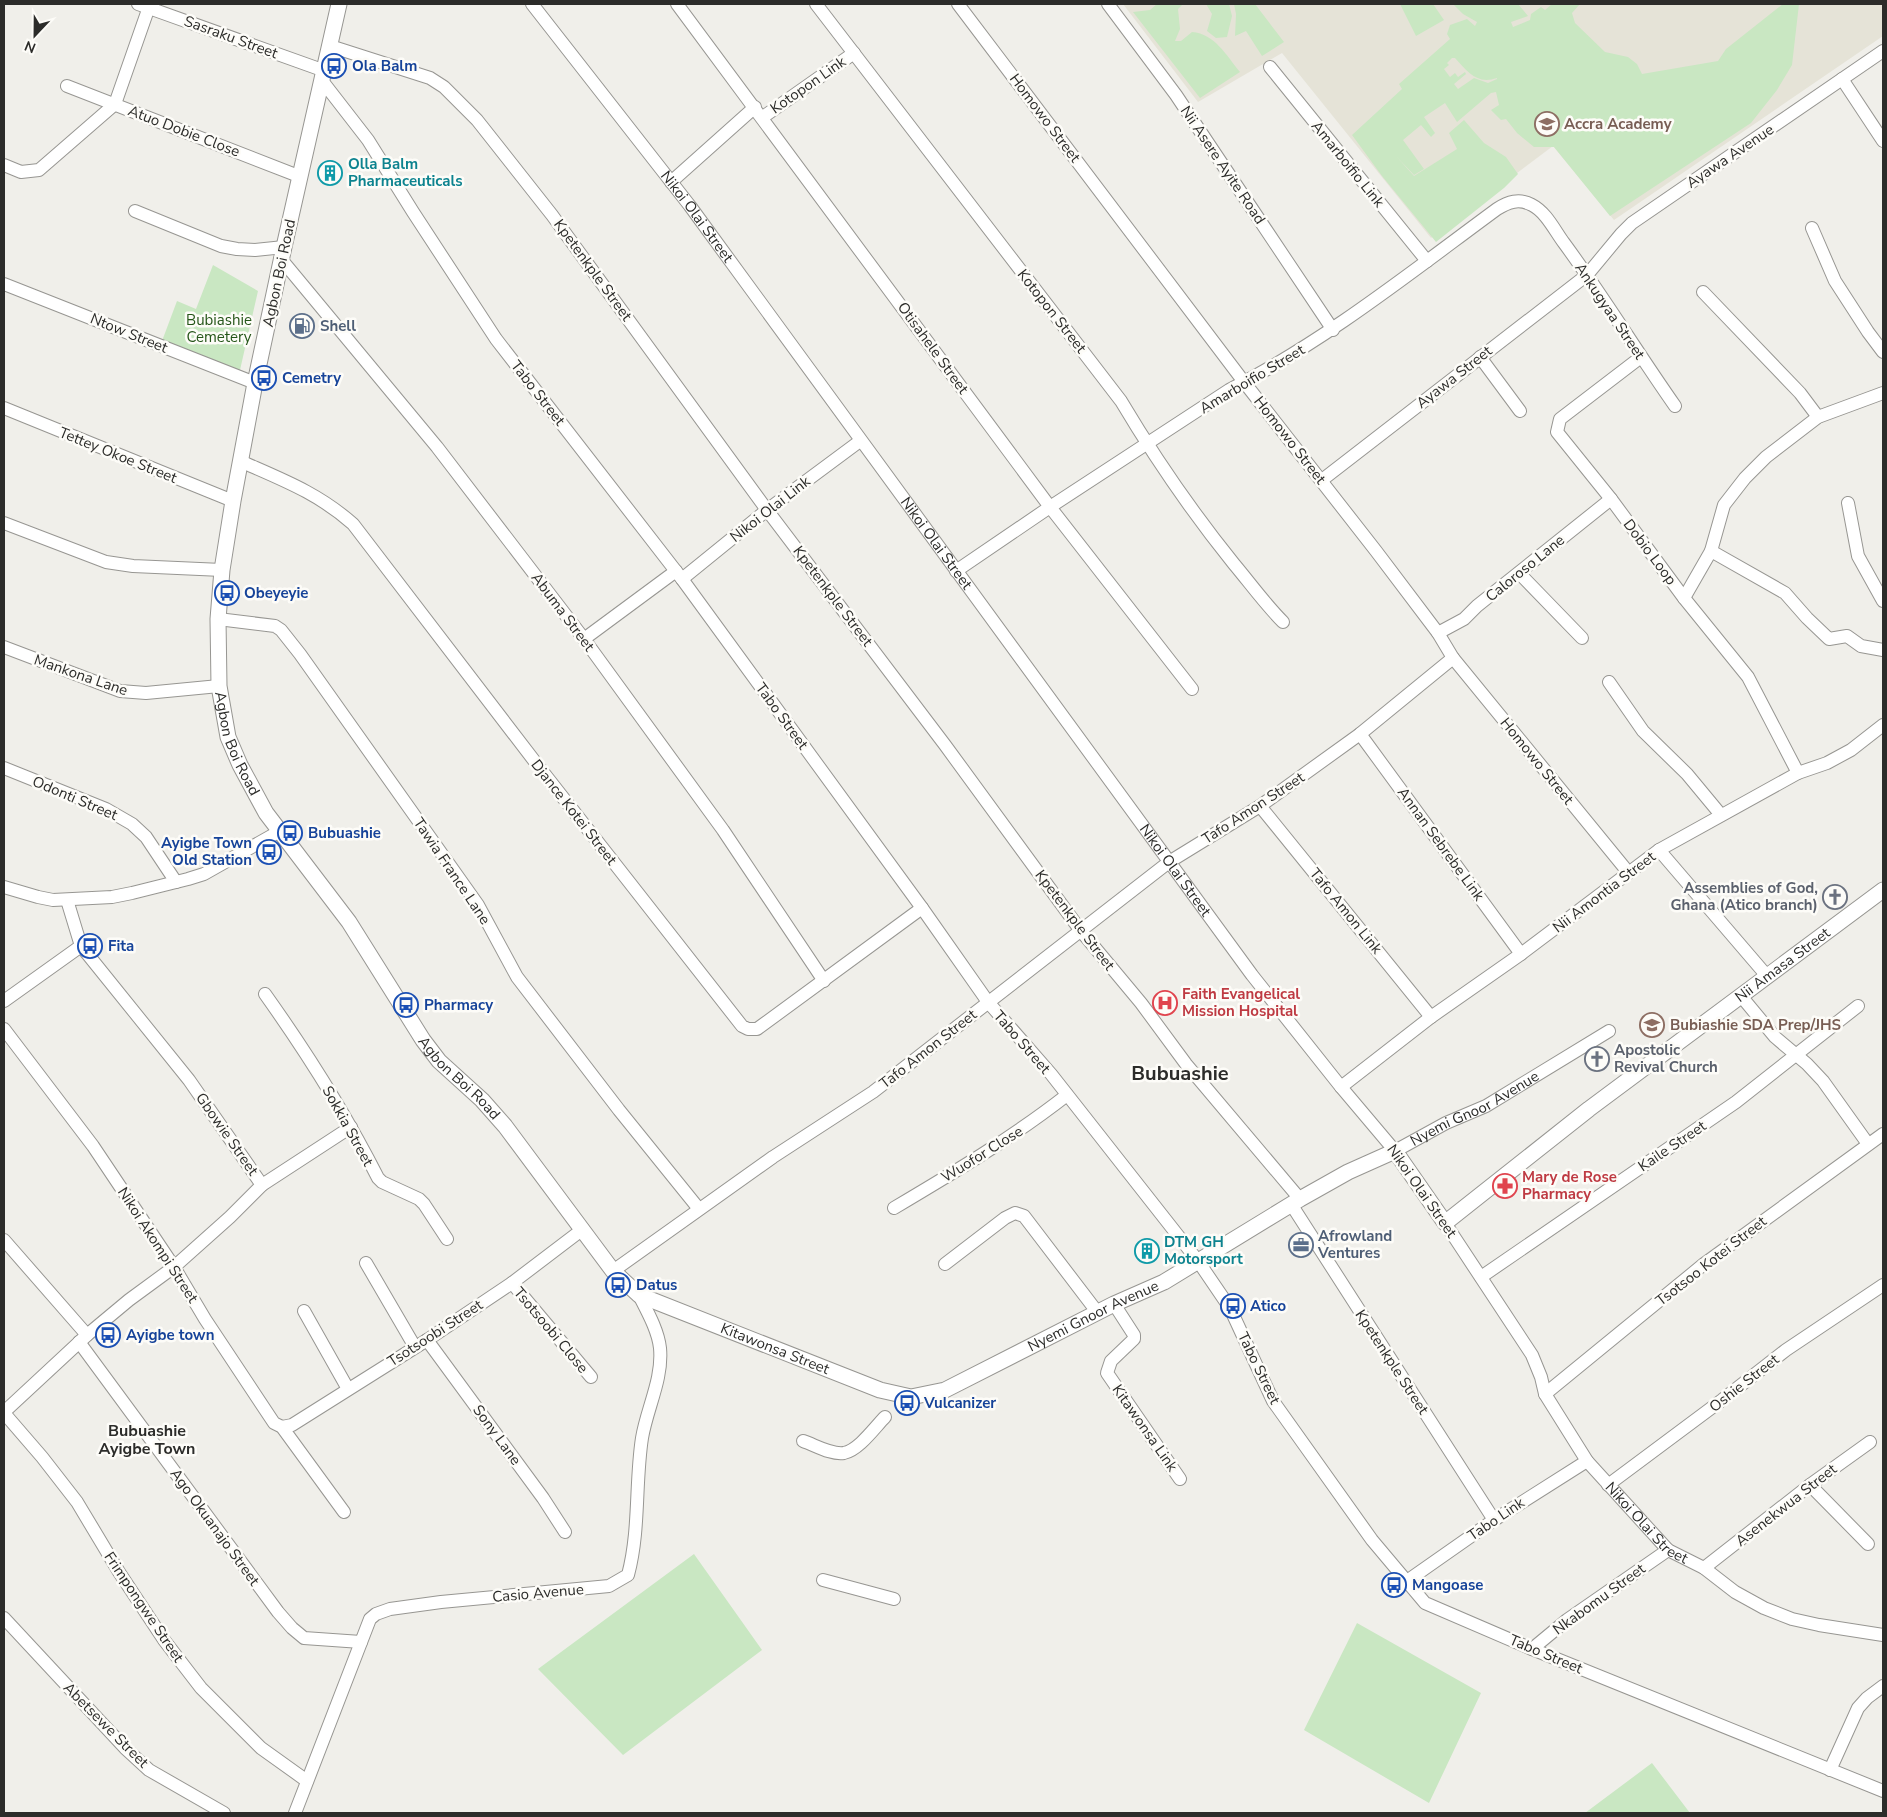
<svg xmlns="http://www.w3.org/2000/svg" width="1887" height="1817" viewBox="0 0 1887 1817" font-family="'Nunito Sans',sans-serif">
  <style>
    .built { fill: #e5e3d7 }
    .green { fill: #c9e7c2; fill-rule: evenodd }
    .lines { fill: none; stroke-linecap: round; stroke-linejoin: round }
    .minor-casing { stroke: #979692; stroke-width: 14 }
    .tertiary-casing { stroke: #979692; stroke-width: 17 }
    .minor { stroke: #fff; stroke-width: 12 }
    .tertiary { stroke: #fff; stroke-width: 15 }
    .labels { text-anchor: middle; stroke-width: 5; stroke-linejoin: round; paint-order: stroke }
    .street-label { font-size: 15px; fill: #2c2c2a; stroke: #fdfcf8 }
    .transit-label { font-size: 15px; font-weight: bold; fill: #164399; stroke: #fdfcf8; text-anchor: start }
    .education-label { font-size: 15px; font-weight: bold; fill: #785e54; stroke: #fdfcf8; text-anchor: start }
    .culture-label { font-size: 15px; font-weight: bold; fill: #0d838f; stroke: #fdfcf8; text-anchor: start }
    .park-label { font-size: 15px; fill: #245518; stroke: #fdfcf8 }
    .service-label { font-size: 15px; font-weight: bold; fill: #4e5e75; stroke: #fdfcf8; text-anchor: start }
    .worship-label { font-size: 15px; font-weight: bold; fill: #5b616d; stroke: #fdfcf8; text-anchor: end }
    .health-label { font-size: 15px; font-weight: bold; fill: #be3a42; stroke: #fdfcf8; text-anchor: start }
    .neighbourhood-label { font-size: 16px; font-weight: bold; fill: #2c2c2a; stroke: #fdfcf8 }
    .district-label { font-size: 20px; font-weight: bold; fill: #2c2c2a; stroke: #fdfcf8 }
  </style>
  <rect width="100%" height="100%" fill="#f0efea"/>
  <path class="built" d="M1123 4H1883V36L1614 220 1553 146 1431 238 1282 53 1198 102Z"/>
  <path class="green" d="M1157 4H1183L1178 9 1180 29 1175 41H1181L1192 32C1215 34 1226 55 1240 72L1200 98 1133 12 1150 10Z
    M1206 4H1229L1232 16 1227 37 1216 38 1207 31 1212 14Z
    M1234 4H1255L1284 42 1262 56 1246 31 1235 36 1236 14Z
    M1400 4H1433L1444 20 1416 36Z
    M1453 4H1518L1528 16 1511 22 1513 27 1530 20 1531 14 1541 7 1545 10 1552 4H1580L1572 13 1575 23 1605 52 1628 57 1637 64 1642 74 1718 61 1726 49 1783 4H1799L1792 65 1777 90 1751 123 1610 216 1554 147H1534L1517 133 1506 119 1501 120 1491 110 1499 105 1496 92 1491 93 1457 122 1445 103 1424 117 1435 133 1431 137 1421 125 1403 140 1424 169 1414 175 1396 156 1386 157 1396 156 1414 176 1457 149 1449 133 1464 120 1484 143 1506 157 1518 174 1504 188 1436 242 1382 176 1352 135 1402 89 1399 84 1450 39 1447 34 1450 25 1467 19 1475 26 1477 22 1463 14ZM1452 58H1455C1468 72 1477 85 1497 78V91V79L1488 83 1474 78 1458 89 1454 84 1466 74 1465 72 1458 77 1455 73 1450 77 1444 69 1449 65 1447 63Z
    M213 265 258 291 240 370 162 341 177 301 196 309Z
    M694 1554 762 1650 623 1755 538 1669Z
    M1357 1623 1481 1693 1429 1803 1304 1730Z
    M1652 1763 1690 1813H1585Z"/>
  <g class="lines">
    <defs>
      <g id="minor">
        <path d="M138 4 325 71"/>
        <path id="s1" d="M532 4 690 206 1252 975 1341 1087 1395 1151 1446 1123 1486 1106 1609 1031"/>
        <path d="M677 4 1050 507 1192 689"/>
        <path d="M816 4 1121 401C1155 458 1192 512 1234 564 1250 583 1265 604 1283 622"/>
        <path d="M958 4 1244 382 1376 551 1438 633 1453 658 1628 872"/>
        <path d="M1108 4 1176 95 1333 330"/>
        <path d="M330 46 430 78 444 87 477 120 552 215 767 510 945 745 1081 931 1141 1003 1186 1064 1300 1199"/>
        <path d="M1270 67 1427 261"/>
        <path d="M1842 79 1883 141"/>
        <path d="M323 82 368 140 413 212 496 339 682 579 922 908 988 1002 1051 1074 1198 1261 1230 1308 1273 1401 1372 1540 1425 1603 1532 1649 1883 1791"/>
        <path d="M67 86 301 177"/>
        <path d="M763 117 854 53"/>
        <path d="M4 165 21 172 39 170 115 104 150 4"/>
        <path d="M671 182 755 107"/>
        <path d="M135 211 221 246 237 249 255 250 284 247"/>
        <path d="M1812 228 1835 281 1868 332 1883 352"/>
        <path d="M281 259 437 447 584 639 723 830 824 981"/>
        <path d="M4 284 255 383"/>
        <path d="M1703 292 1800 393 1818 417"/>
        <path d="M1480 357 1520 411"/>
        <path d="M1641 357 1560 419 1557 432 1611 499 1684 598 1748 677 1798 773"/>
        <path d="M4 408 233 501"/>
        <path d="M240 461C283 480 318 493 353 524L539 767 742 1026 748 1029H757L922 908"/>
        <path d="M1322 480 1587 275 1621 234 1632 223 1883 51"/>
        <path d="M1848 503 1858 556 1883 601"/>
        <path d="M4 523 106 562 133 566 222 570"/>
        <path d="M1711 551 1785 593 1807 618 1829 639 1847 636 1861 646 1883 650"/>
        <path d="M956 571 1050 507 1229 390C1325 341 1410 273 1497 209 1508 202 1519 198 1532 205 1546 212 1555 231 1564 243 1603 296 1637 352 1675 406"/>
        <path d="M1519 573 1582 638"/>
        <path d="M682 579 767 510 860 441"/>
        <path d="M1684 598 1711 551 1724 505 1745 478 1766 457 1818 417 1883 393"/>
        <path d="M218 619 275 626 281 630 300 654 478 905 517 977 619 1110 699 1209"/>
        <path d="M1438 633 1464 619 1477 606 1611 499"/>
        <path d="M584 639 676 571"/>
        <path d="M4 647 120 691 146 693 219 686"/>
        <path d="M1609 682 1643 731 1687 774 1721 815"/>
        <path d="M1360 734 1521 954"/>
        <path d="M4 768 106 809 132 824 146 837 176 882"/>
        <path d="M1260 806 1431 1017"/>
        <path d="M1659 850 1767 976"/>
        <path d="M4 887 38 897 53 900 112 897 132 893 188 879 204 874 280 831"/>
        <path d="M265 994C307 1053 345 1113 378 1178L382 1182 419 1199 424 1204 447 1239"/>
        <path d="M1741 996 1775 1037 1807 1064 1823 1081 1868 1144"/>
        <path d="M4 1001 81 946"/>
        <path d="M4 1029 93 1146 174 1267 205 1319 274 1423 282 1427 344 1512"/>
        <path d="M1341 1087 1431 1017 1521 954 1659 850 1798 773 1827 763 1851 750 1883 725"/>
        <path d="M262 1185 351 1127"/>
        <path d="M1291 1204 1494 1520"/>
        <path d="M894 1208C953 1173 1012 1138 1067 1095"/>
        <path id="s2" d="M1445 1223 1532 1355 1541 1377 1545 1394 1587 1461 1668 1550 1704 1568 1735 1592 1764 1608 1792 1619 1819 1625 1883 1635"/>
        <path d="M4 1240 87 1335"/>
        <path d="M366 1263 415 1347"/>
        <path d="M945 1264 1005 1218 1015 1213 1024 1216 1098 1313"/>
        <path d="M613 1271 773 1157 873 1092 1169 862 1260 806 1360 734 1453 658"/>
        <path d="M1481 1277 1736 1102 1858 1006"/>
        <path d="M512 1283 591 1377"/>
        <path d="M1114 1304 1134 1335V1339L1111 1361 1107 1373 1180 1479"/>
        <path d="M304 1311 348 1389"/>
        <path d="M427 1340 543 1498 565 1532"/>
        <path d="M79 1342 278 1612 292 1628 304 1638 361 1642"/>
        <path d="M1545 1394 1704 1264 1883 1134"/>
        <path d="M4 1412 87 1335 129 1300 174 1267 230 1217 262 1185 189 1080 81 946 67 900"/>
        <path d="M4 1413 42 1457 77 1502 119 1572 164 1640 201 1688 261 1748 307 1781"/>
        <path d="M282 1427 292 1425 427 1340 512 1283 583 1229"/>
        <path d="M803 1441C815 1445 831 1455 844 1453 859 1450 875 1427 885 1417"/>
        <path d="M1608 1485 1722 1400 1786 1350 1883 1285"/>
        <path d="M1810 1485 1868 1544"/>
        <path d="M1704 1568 1810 1485 1870 1442"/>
        <path d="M823 1580 894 1599"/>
        <path d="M1407 1581 1494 1520 1587 1461"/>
        <path d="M4 1618 125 1748 149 1770 224 1813"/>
        <path d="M1532 1649 1567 1620 1668 1550"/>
        <path d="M1830 1770 1858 1708 1867 1698 1883 1686"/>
        <path d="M295 1813 370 1619 376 1614 390 1609 441 1602 609 1586 628 1575C640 1530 635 1483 642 1438 647 1408 663 1379 660 1348 658 1330 647 1311 639 1295"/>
      </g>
      <g id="tertiary">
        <path id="s3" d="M339 4 284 247 255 383 233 501 222 570 218 619 219 686 228 737 240 765 266 813 349 922 423 1040 439 1061 482 1100 505 1126 613 1271 639 1295 880 1390 911 1397 945 1390 1114 1304 1164 1282 1300 1199 1348 1172 1395 1151 1445 1223 1589 1109 1883 890"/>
      </g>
    </defs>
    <use href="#minor" class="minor-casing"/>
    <use href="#tertiary" class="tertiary-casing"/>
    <use href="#minor" class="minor"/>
    <use href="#tertiary" class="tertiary"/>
  </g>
  <defs>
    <symbol id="bus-ring" viewBox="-11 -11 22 22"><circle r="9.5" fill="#fdfcf8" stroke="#1a4fb4" stroke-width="1.5"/><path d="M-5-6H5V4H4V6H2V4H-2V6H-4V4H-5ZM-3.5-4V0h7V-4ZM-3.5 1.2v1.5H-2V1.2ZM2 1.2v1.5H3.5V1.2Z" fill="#1a4fb4"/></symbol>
    <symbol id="school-ring" viewBox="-11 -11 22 22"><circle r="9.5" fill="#fdfcf8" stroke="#8d6e63" stroke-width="1.5"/><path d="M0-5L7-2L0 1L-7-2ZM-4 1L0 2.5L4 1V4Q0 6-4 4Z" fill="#8d6e63"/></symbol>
    <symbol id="building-ring" viewBox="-11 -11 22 22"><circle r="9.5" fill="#fdfcf8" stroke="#0f9aa8" stroke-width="1.5"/><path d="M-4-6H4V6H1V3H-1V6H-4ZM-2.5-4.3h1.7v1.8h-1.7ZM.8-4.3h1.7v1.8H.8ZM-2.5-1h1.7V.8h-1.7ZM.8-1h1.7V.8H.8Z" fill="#0f9aa8"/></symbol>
    <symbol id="fuel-ring" viewBox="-11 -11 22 22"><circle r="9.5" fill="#fdfcf8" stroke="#5c6f8a" stroke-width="1.5"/><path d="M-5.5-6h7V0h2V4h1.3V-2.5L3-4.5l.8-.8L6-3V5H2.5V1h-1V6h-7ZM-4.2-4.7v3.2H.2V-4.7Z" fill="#5c6f8a"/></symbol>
    <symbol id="church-ring" viewBox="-11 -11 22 22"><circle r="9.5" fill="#fdfcf8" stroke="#6b7280" stroke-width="1.5"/><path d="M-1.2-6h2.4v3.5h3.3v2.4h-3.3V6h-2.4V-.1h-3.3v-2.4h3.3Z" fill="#6b7280"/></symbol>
    <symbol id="hospital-ring" viewBox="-11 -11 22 22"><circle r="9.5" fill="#fdfcf8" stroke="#e0444e" stroke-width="1.5"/><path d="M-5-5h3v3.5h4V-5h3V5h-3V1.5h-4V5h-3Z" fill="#e0444e"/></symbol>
    <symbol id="pharmacy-ring" viewBox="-11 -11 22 22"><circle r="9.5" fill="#fdfcf8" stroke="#e0444e" stroke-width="1.5"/><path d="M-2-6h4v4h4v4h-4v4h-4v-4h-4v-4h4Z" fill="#e0444e"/></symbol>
    <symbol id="office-ring" viewBox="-11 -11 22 22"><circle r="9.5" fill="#fdfcf8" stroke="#5c6f8a" stroke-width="1.5"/><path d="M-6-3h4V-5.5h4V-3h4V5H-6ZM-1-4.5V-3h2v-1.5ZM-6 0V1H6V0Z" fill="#5c6f8a"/></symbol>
  </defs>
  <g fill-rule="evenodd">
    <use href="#bus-ring" x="320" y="52" width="28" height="28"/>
    <use href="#school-ring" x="1533" y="110" width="28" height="28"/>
    <use href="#building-ring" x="316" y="159" width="28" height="28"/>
    <use href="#fuel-ring" x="288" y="312" width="28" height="28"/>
    <use href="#bus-ring" x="250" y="364" width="28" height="28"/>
    <use href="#bus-ring" x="213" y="579" width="28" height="28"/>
    <use href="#bus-ring" x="276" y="819" width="28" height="28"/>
    <use href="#bus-ring" x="255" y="838" width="28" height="28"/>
    <use href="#church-ring" x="1821" y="883" width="28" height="28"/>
    <use href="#bus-ring" x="76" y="932" width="28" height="28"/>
    <use href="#hospital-ring" x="1151" y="989" width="28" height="28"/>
    <use href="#bus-ring" x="392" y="991" width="28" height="28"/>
    <use href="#school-ring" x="1638" y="1011" width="28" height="28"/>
    <use href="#church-ring" x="1583" y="1045" width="28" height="28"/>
    <use href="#pharmacy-ring" x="1491" y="1172" width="28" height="28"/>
    <use href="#office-ring" x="1287" y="1231" width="28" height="28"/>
    <use href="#building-ring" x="1133" y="1237" width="28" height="28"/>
    <use href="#bus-ring" x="604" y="1271" width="28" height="28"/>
    <use href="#bus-ring" x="1219" y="1292" width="28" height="28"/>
    <use href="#bus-ring" x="94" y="1321" width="28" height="28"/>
    <use href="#bus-ring" x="893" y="1389" width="28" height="28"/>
    <use href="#bus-ring" x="1380" y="1571" width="28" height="28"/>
  </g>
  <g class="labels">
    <g class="street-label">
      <text transform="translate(231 37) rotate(20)" y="5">Sasraku Street</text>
      <text transform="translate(808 85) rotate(-35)" y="5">Kotopon Link</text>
      <text transform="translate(1045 118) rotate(53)" y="5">Homowo Street</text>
      <text transform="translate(184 131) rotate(21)" y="5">Atuo Dobie Close</text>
      <text transform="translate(1730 156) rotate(-34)" y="5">Ayawa Avenue</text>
      <text transform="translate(1348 164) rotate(51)" y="5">Amarboifio Link</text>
      <text transform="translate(1223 165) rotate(56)" y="5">Nii Asere Ayite Road</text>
      <text dy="5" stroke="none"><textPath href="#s1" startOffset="269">Nikoi Olai Street</textPath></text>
      <text transform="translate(593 270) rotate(54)" y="5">Kpetenkple Street</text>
      <text transform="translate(279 273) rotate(-78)" y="5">Agbon Boi Road</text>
      <text transform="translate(1052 311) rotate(52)" y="5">Kotopon Street</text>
      <text transform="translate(1610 311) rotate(56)" y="5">Ankugyaa Street</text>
      <text transform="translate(129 333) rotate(22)" y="5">Ntow Street</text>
      <text transform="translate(933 348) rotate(54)" y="5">Otisahele Street</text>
      <text transform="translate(1454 377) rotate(-38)" y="5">Ayawa Street</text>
      <text transform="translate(1252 379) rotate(-31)" y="5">Amarboifio Street</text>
      <text transform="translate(538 393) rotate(52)" y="5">Tabo Street</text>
      <text transform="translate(1290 440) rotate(52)" y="5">Homowo Street</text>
      <text transform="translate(118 455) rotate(22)" y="5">Tettey Okoe Street</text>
      <text transform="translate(770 509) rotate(-38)" y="5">Nikoi Olai Link</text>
      <text dy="5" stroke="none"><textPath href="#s1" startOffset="674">Nikoi Olai Street</textPath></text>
      <text transform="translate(1650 552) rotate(53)" y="5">Dobio Loop</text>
      <text transform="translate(1525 568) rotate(-39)" y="5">Caloroso Lane</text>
      <text transform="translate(833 596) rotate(53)" y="5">Kpetenkple Street</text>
      <text transform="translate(563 612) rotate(53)" y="5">Abuma Street</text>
      <text transform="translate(81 675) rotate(19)" y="5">Mankona Lane</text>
      <text transform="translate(782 716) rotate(54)" y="5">Tabo Street</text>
      <text dy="5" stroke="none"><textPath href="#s3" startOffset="755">Agbon Boi Road</textPath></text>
      <text transform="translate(1537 761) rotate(51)" y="5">Homowo Street</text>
      <text transform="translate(75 798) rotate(23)" y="5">Odonti Street</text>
      <text transform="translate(1253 808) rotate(-33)" y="5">Tafo Amon Street</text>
      <text transform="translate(574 812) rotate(52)" y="5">Djance Kotei Street</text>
      <text transform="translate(1441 844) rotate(54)" y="5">Annan Sebrebe Link</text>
      <text dy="5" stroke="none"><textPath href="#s1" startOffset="1079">Nikoi Olai Street</textPath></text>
      <text transform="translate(452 871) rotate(56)" y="5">Tawia France Lane</text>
      <text transform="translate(1604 892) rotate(-37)" y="5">Nii Amontia Street</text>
      <text transform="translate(1346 911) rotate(51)" y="5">Tafo Amon Link</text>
      <text transform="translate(1075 920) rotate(53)" y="5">Kpetenkple Street</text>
      <text dy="5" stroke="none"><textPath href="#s3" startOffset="2791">Nii Amasa Street</textPath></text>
      <text transform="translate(1022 1042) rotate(49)" y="5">Tabo Street</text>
      <text transform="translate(928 1049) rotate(-38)" y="5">Tafo Amon Street</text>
      <text dy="5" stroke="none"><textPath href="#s3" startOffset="1160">Agbon Boi Road</textPath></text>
      <text dy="5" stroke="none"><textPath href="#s1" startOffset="1526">Nyemi Gnoor Avenue</textPath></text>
      <text transform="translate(348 1126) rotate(61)" y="5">Sokkia Street</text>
      <text transform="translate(227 1134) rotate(55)" y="5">Gbowie Street</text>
      <text transform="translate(1672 1146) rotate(-34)" y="5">Kaile Street</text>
      <text transform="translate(982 1154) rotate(-32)" y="5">Wuofor Close</text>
      <text transform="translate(1422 1191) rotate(55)" y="5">Nikoi Olai Street</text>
      <text transform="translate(158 1245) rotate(57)" y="5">Nikoi Akompi Street</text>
      <text transform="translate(1711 1261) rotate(-38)" y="5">Tsotsoo Kotei Street</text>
      <text dy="5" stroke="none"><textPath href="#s3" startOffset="1934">Nyemi Gnoor Avenue</textPath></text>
      <text transform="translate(551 1330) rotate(50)" y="5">Tsotsoobi Close</text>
      <text transform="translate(435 1333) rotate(-33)" y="5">Tsotsoobi Street</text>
      <text dy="5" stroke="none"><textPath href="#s3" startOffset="1589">Kitawonsa Street</textPath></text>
      <text transform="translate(1392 1362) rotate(57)" y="5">Kpetenkple Street</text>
      <text transform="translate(1259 1368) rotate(64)" y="5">Tabo Street</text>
      <text transform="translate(1744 1383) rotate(-38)" y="5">Oshie Street</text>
      <text transform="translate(1145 1428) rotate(55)" y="5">Kitawonsa Link</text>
      <text transform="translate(497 1435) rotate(54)" y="5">Sony Lane</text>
      <text transform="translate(1786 1505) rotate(-38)" y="5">Asenekwua Street</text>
      <text transform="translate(1496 1519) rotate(-34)" y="5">Tabo Link</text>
      <text dy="5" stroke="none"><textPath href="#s2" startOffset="365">Nikoi Olai Street</textPath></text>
      <text transform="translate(215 1527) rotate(54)" y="5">Ago Okuanajo Street</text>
      <text transform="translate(538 1593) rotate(-5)" y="5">Casio Avenue</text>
      <text transform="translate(1599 1599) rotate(-36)" y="5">Nkabomu Street</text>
      <text transform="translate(144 1607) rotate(56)" y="5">Frimpongwe Street</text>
      <text transform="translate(1546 1654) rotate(23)" y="5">Tabo Street</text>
      <text transform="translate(106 1725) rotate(45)" y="5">Abetsewe Street</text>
    </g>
    <g class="transit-label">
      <text x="352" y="71">Ola Balm</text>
      <text x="282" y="383">Cemetry</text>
      <text x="244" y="598">Obeyeyie</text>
      <text x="308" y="838">Bubuashie</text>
      <text x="252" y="848" text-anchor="end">Ayigbe Town<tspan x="252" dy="17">Old Station</tspan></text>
      <text x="108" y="951">Fita</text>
      <text x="424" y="1010">Pharmacy</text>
      <text x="636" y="1290">Datus</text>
      <text x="1250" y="1311">Atico</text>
      <text x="126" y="1340">Ayigbe town</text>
      <text x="924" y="1408">Vulcanizer</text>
      <text x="1412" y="1590">Mangoase</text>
    </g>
    <g class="education-label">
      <text x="1564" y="129">Accra Academy</text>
      <text x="1670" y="1030">Bubiashie SDA Prep/JHS</text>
    </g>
    <g class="culture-label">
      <text x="348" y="169">Olla Balm<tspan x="348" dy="17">Pharmaceuticals</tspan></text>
      <text x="1164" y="1247">DTM GH<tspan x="1164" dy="17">Motorsport</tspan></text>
    </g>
    <g class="park-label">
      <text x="219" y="325">Bubiashie<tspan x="219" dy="17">Cemetery</tspan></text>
    </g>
    <g class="service-label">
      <text x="320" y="331">Shell</text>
      <text x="1318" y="1241">Afrowland<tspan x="1318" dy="17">Ventures</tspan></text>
    </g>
    <g class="worship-label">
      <text x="1818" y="893">Assemblies of God,<tspan x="1818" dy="17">Ghana (Atico branch)</tspan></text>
      <text x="1614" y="1055" text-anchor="start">Apostolic<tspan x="1614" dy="17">Revival Church</tspan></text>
    </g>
    <g class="health-label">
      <text x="1182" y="999">Faith Evangelical<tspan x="1182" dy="17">Mission Hospital</tspan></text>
      <text x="1522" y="1182">Mary de Rose<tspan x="1522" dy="17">Pharmacy</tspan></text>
    </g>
    <g class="neighbourhood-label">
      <text x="147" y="1436">Bubuashie<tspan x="147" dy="18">Ayigbe Town</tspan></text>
    </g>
    <g class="district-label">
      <text x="1180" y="1080">Bubuashie</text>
    </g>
  </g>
  <rect width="1887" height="1817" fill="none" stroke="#2c2c2a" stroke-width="10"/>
  <g transform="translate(35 35) rotate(202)" stroke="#fdfcf8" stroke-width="4" paint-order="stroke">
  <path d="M0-4L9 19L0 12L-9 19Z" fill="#2c2c2a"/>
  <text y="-8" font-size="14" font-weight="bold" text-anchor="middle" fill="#2c2c2a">N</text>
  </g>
</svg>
